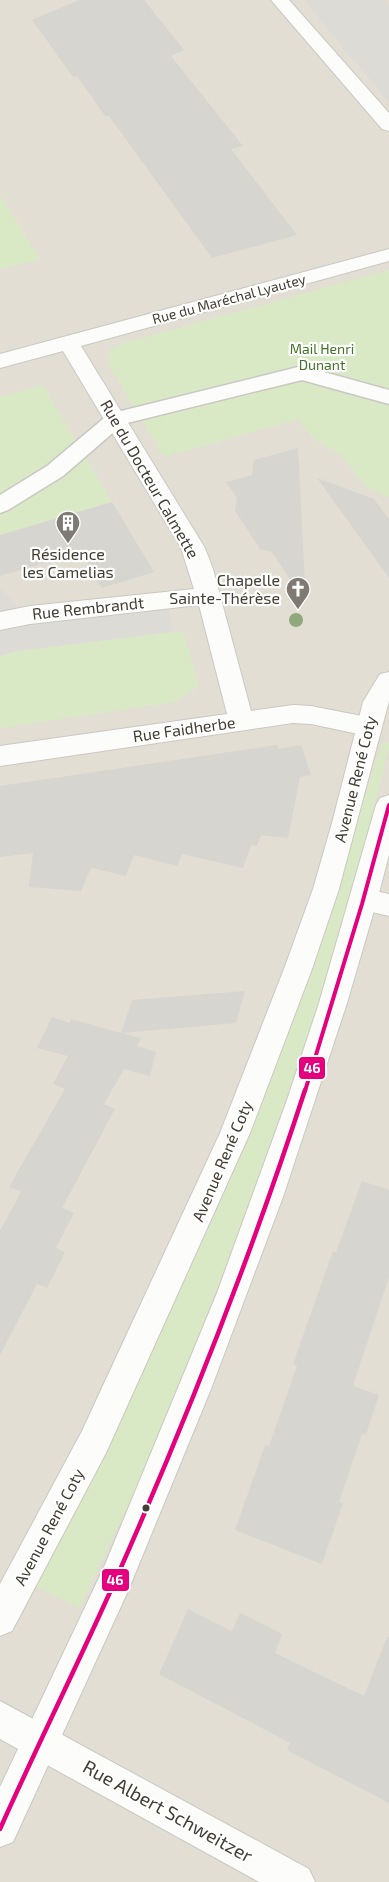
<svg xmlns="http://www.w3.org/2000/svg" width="389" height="1882" viewBox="0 0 389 1882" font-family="'Exo 2',sans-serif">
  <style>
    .residential { fill: #e2ded3 }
    .green { fill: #dae9c5 }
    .parking { fill: #dddbd6 }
    .building { fill: #d7d5cf }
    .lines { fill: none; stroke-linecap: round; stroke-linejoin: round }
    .pedestrian-casing { stroke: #cac8c2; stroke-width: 3 }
    .minor-casing { stroke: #cac8c2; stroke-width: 2 }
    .tertiary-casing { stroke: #cac8c2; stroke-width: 2 }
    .pedestrian { fill: #fcfcfb; fill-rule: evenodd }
    .minor { fill: #fcfcfb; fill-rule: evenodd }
    .tertiary { fill: #fcfcfb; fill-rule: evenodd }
    .bus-1-far1-casing { stroke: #fff; stroke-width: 8 }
    .bus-1-casing { stroke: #fff; stroke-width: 8 }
    .bus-1-far1 { stroke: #e5007d; stroke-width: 4 }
    .bus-1 { stroke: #e5007d; stroke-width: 4.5 }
    .tree { fill: #8fa97d }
    .bus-dot { fill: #433d33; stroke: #fff; stroke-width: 2 }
    .labels { text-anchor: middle; stroke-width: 4.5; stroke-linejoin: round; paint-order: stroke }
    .far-street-label { font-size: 14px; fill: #433d33; stroke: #fff }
    .far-park-label { font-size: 14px; fill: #417327; stroke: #fff }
    .street-label { font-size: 16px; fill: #433d33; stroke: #fff }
    .poi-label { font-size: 16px; fill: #433d33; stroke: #fff }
    .near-street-label { font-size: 19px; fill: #433d33; stroke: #fff }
    .line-badge { stroke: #fff; stroke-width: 2 }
    .badge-label { font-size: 14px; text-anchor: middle; font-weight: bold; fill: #fff }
  </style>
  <rect width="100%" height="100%" fill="#eeece6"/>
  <path class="residential" d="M0 0H389V1882H0Z"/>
  <path class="green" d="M0 195 40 259 0 269Z
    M389 270V497L367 488 341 455 312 437 298 419 164 457 107 362 110 350 121 344Z
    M43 385 112 502 0 535V397Z
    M172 632H183L199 685 175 702 0 728V656L17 651Z
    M382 742 389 743V748L336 955 245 1216 148 1464 79 1608 37 1587 218 1207 318 951Z"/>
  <path class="parking" d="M304 0H384L389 5V103Z
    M0 587 32 625 169 609 172 632 17 651 0 656Z"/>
  <path class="building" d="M79 0H144L184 50 171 56 243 146 231 149 297 235 212 258 109 116H105L77 76 73 77 32 20Z
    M298 448 306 604 272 552 260 549 235 511 237 498 226 482 252 475 254 460Z
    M317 478 374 499 389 519V578Z
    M112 502 154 572 102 588 81 552 0 576V535Z
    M277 745 278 749 301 745 311 775 300 777 288 838 261 835 257 846 251 845 243 868 182 854 177 866 134 855 126 876 91 868 81 891 29 887 33 853 0 857V786Z
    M245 991 236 1023 122 1033 141 1038 137 1046 156 1052 150 1076 124 1069 104 1104 115 1109 62 1208 74 1213 56 1248 65 1252 47 1288 37 1284 0 1355V1231L21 1192 9 1187 65 1089 53 1084 68 1056 37 1048 52 1017 70 1023 71 1019 121 1033 132 1000Z
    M362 1181 389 1190V1277L353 1386 379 1395 366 1435 362 1434 339 1502 343 1503 322 1564 235 1530 265 1445 269 1446 297 1366 293 1364 333 1251 336 1252Z
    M188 1609 232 1631 240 1613 282 1634 275 1653 364 1696 387 1637H389V1803L287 1750 290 1743 159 1674Z"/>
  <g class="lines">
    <defs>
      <path id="pedestrian" d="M302 366 389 390V404L302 380 123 424 63 476 8 510 0 513V495L47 466 109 414Z"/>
      <path id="minor" d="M271 0H289L389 113V131L382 129Z
        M389 249V261L81 346 205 548 213 569 251 711 293 705 311 706 377 719 381 726 377 733 368 736 311 724 293 723 0 766V746L227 714 199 605 30 624 0 630V612L30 606 194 589 181 548 63 351 0 368V354Z
        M365 889 389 894V916L355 908 351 900 355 892Z
        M0 1701 309 1869 315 1882H259L0 1739Z"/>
      <path id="tertiary" d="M389 672V701L339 889 312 969 250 1133 106 1453 12 1631 0 1636V1584L82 1431 220 1133 284 969 313 889 332 823 363 702 380 674Z
        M389 795V855L376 904 347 1003 283 1197 211 1389 128 1591 13 1842 0 1847V1787L104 1567 217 1293 287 1100 319 1003 376 805 380 798Z"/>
    </defs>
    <use href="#pedestrian" class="pedestrian-casing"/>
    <use href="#minor" class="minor-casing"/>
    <use href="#tertiary" class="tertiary-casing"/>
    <use href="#pedestrian" class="pedestrian"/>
    <use href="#minor" class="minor"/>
    <use href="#tertiary" class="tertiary"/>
    <defs>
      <path id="bus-1-far1" d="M305 1091 362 904 389 805"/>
      <path id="bus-1" d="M0 1829C37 1746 78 1664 115 1581 186 1421 251 1256 305 1090"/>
    </defs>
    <use href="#bus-1-far1" class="bus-1-far1-casing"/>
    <use href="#bus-1" class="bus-1-casing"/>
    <use href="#bus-1-far1" class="bus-1-far1"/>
    <use href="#bus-1" class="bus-1"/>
  </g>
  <circle class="tree" cx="296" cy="620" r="7"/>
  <defs>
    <symbol id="building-pin" viewBox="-11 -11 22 30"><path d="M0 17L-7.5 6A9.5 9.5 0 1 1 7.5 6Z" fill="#7f7a72" stroke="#fff"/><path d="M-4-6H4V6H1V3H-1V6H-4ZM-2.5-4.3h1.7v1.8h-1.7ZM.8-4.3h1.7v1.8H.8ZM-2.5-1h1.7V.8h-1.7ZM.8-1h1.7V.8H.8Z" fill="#fff"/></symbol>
    <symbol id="church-pin" viewBox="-11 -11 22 30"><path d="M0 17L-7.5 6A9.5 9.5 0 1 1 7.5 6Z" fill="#7f7a72" stroke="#fff"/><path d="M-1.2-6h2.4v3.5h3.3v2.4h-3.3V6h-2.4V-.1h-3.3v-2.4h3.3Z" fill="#fff"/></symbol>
  </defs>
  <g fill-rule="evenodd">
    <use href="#building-pin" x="54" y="509" width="28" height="38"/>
    <use href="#church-pin" x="284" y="575" width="28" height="38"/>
  </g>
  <circle class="bus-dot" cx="146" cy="1508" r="4.5"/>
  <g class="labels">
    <g class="far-street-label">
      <text transform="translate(229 299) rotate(-15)" y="5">Rue du Maréchal Lyautey</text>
    </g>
    <g class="far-park-label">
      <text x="322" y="354">Mail Henri<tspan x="322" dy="16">Dunant</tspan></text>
    </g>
    <g class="street-label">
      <text transform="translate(150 479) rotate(60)" y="6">Rue du Docteur Calmette</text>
      <text transform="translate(88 608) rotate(-6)" y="6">Rue Rembrandt</text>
      <text transform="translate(184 729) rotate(-8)" y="6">Rue Faidherbe</text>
      <text transform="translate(355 779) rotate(-76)" y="6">Avenue René Coty</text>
      <text transform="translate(222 1161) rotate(-67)" y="6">Avenue René Coty</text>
      <text transform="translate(49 1527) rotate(-62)" y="6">Avenue René Coty</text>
    </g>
    <g class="poi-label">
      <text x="68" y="560">Résidence<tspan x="68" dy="18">les Camelias</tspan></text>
      <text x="280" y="586" text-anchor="end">Chapelle<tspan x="280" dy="18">Sainte-Thérèse</tspan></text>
    </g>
    <g class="near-street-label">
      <text transform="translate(168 1811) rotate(29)" y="7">Rue Albert Schweitzer</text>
    </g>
  </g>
  <g class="line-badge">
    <rect x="298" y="1056" width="28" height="24" rx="5" fill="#e5007d"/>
    <rect x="101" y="1568" width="29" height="24" rx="5" fill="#e5007d"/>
  </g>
  <g class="badge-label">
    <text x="312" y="1073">46</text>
    <text x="115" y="1585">46</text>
  </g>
</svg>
